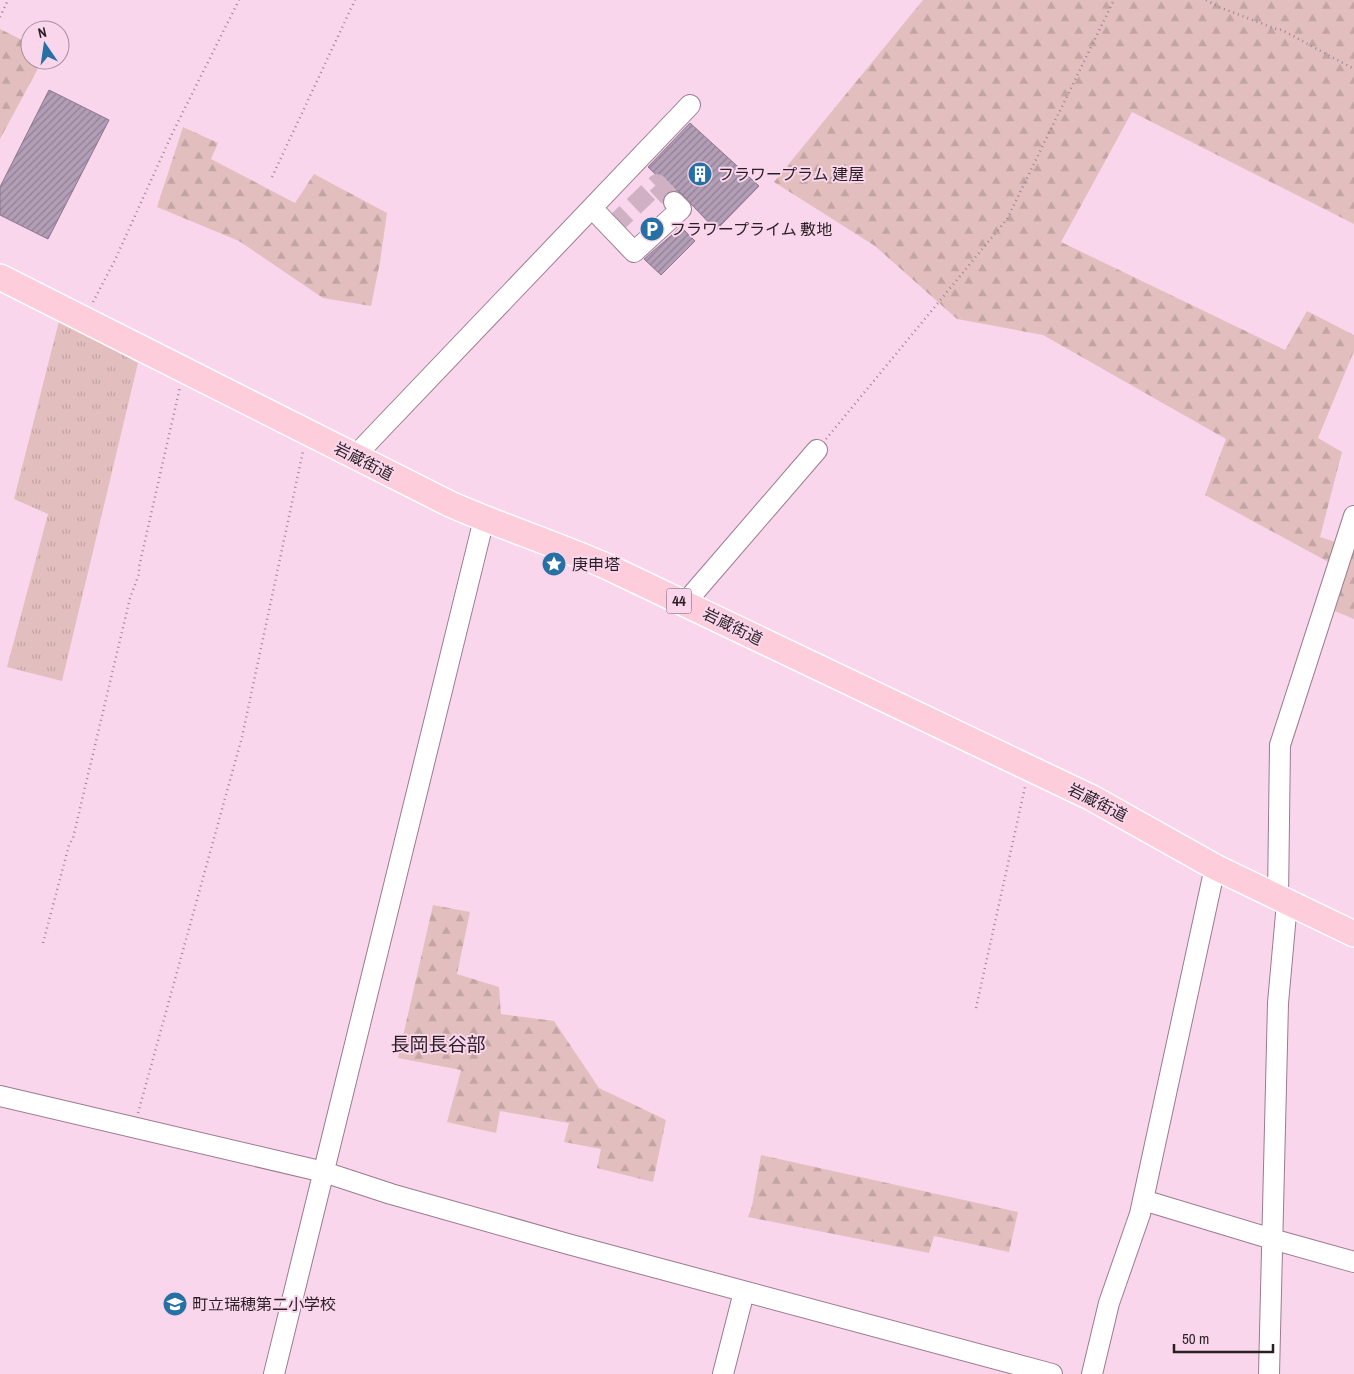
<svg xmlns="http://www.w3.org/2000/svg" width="1354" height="1374" viewBox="0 0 1354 1374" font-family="'Archivo Narrow','Noto Sans JP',sans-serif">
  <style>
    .grass { fill: url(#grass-tufts) }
    .forest { fill: url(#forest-firs) }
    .building { fill: url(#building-hatch); stroke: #8c758f }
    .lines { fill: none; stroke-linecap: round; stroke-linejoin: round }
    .minor-tunnel { stroke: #d0b1c4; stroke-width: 20; stroke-dasharray: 20 10; stroke-linecap: butt }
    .minor-casing { stroke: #9b7b8f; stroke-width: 22 }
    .major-casing { stroke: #fff; stroke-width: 28 }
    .path { stroke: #9e8594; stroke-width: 2.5; stroke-dasharray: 1 4; stroke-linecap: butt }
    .minor { stroke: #fff; stroke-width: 20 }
    .major { stroke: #fdcddb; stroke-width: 25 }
    .labels { text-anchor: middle; stroke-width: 4; stroke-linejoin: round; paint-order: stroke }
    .shield { fill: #f9d6eb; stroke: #695661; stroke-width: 1 }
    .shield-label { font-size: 15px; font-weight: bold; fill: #2b1f26 }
    .poi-label { font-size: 16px; fill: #2b1f26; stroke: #f9d6eb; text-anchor: start }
    .street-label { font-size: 16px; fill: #2b1f26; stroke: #f9d6eb }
    .quarter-label { font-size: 19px; fill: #2b1f26; stroke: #f9d6eb }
  </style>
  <defs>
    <pattern id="grass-tufts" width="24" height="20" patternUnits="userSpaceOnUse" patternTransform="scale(1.25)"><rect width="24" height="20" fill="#e2bfbe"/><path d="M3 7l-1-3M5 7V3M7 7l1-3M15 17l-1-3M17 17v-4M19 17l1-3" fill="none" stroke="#c2a4a3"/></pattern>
    <pattern id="forest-firs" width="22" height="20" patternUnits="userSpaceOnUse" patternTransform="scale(1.25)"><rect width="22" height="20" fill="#e2bfbe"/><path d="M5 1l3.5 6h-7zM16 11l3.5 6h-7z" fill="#c2a4a3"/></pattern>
    <pattern id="building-hatch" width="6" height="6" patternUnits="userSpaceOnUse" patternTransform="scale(1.25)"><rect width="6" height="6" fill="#b29eb6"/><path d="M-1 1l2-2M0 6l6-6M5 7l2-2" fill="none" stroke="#918094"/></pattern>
  </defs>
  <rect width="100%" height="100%" fill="#f9d6eb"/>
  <path class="grass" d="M59 321 138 363 62 681 7 667 48 514 14 499Z"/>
  <path class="forest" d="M923 0H1354V224L1132 112 1061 242 1285 350 1307 311 1354 335V351L1318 438 1342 452 1320 537 1354 548V619L1320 605 1332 564 1205 495 1226 439 1043 335 957 319 875 246 774 182Z
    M0 29 20 39 30 49V60H41L42 61 0 139Z
    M183 127 218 143 211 159 295 203 314 174 387 213 380 262 371 306 323 298 239 241 157 207Z
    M433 905 470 912 457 974 499 987 501 1014 554 1021 599 1088 666 1120 653 1182 597 1168 601 1149 564 1142 569 1123 500 1111 496 1133 447 1122 461 1070 398 1058Z
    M761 1155 1018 1212 1009 1252 934 1236 929 1253 748 1217 752 1206Z"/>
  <path class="building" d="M49 90 109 120 48 239 0 215V187Z
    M690 123 759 186 716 230 693 206 682 194 678 191 672 190 648 167Z
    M681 227 695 241 661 275 644 259Z"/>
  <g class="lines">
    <path class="minor-tunnel" d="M612 227 657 184 674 202"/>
    <defs>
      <path id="minor" d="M592 208 634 252 681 209 674 202
        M355 456 690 105
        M685 603 817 450
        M1215 867 1143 1200 1272 1239 1354 1262
        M1278 898 1280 745 1354 516
        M0 1096 324 1172 391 1194 568 1244 1052 1374
        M274 1374 484 519
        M723 1374 744 1292
        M1092 1374 1109 1303 1140 1214 1143 1200
        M1269 1374 1278 1003 1287 903"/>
      <path id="major" d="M0 277 450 504C502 527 556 544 608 567L1092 798 1215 867 1354 934"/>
    </defs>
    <use href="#minor" class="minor-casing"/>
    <use href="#major" class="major-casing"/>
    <path class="path" d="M1206 0 1219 7 1276 29 1282 30 1354 69
      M0 17 8 0
      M272 177 355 0
      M93 302 115 260 172 134 239 0
      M826 439 1007 219 1114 0
      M43 943 69 845 73 838 130 598 139 574V567L180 387
      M976 1008 1025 787
      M138 1113 242 737 303 451"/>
    <use href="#minor" class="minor"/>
    <use href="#major" class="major"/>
  </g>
  <defs>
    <symbol id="building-disc" viewBox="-11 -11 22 22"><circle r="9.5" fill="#2670a3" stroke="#f9d6eb"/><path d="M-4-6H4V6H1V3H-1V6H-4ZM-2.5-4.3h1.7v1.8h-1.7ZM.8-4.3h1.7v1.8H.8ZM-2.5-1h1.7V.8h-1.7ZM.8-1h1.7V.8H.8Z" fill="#fff"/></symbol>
    <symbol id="parking-disc" viewBox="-11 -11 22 22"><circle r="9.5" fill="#2670a3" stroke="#f9d6eb"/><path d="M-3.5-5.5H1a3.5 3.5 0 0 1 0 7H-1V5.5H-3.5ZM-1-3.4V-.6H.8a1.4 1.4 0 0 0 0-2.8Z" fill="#fff"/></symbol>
    <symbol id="sight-disc" viewBox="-11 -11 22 22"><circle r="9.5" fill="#2670a3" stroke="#f9d6eb"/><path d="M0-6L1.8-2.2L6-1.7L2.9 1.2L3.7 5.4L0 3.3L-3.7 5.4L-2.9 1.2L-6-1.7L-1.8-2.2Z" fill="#fff"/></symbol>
    <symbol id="school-disc" viewBox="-11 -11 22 22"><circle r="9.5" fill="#2670a3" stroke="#f9d6eb"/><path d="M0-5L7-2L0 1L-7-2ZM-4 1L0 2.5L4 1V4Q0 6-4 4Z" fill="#fff"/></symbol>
  </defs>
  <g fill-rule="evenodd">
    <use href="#building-disc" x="686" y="160" width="28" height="28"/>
    <use href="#parking-disc" x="638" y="215" width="28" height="28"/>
    <use href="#sight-disc" x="540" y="550" width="28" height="28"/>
    <use href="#school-disc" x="161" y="1290" width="28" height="28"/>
  </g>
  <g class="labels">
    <rect class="shield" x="666.5" y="588.5" width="25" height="25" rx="4"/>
    <g class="shield-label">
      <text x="679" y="606">44</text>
    </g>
    <g class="poi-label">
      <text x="718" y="180">フラワープラム 建屋</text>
      <text x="670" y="235">フラワープライム 敷地</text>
      <text x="572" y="570">庚申塔</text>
      <text x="192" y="1310">町立瑞穂第二小学校</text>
    </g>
    <g class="street-label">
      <text transform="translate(364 461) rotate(27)" y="6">岩蔵街道</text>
      <text transform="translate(733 626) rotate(26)" y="6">岩蔵街道</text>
      <text transform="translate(1098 802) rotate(27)" y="6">岩蔵街道</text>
    </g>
    <g class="quarter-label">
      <text x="438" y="1051">長岡長谷部</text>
    </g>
  </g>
  <g transform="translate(45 45) rotate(347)"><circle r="24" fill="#f9d6eb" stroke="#a78d9c"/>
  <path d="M0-4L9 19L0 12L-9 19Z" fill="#2670a3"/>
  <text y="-8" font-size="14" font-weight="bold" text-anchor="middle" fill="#2b1f26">N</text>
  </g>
  <path d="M1174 1344v8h99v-8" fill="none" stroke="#2b1f26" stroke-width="2.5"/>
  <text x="1182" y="1344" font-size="15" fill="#2b1f26" stroke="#f9d6eb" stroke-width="4" paint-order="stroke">50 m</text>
</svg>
